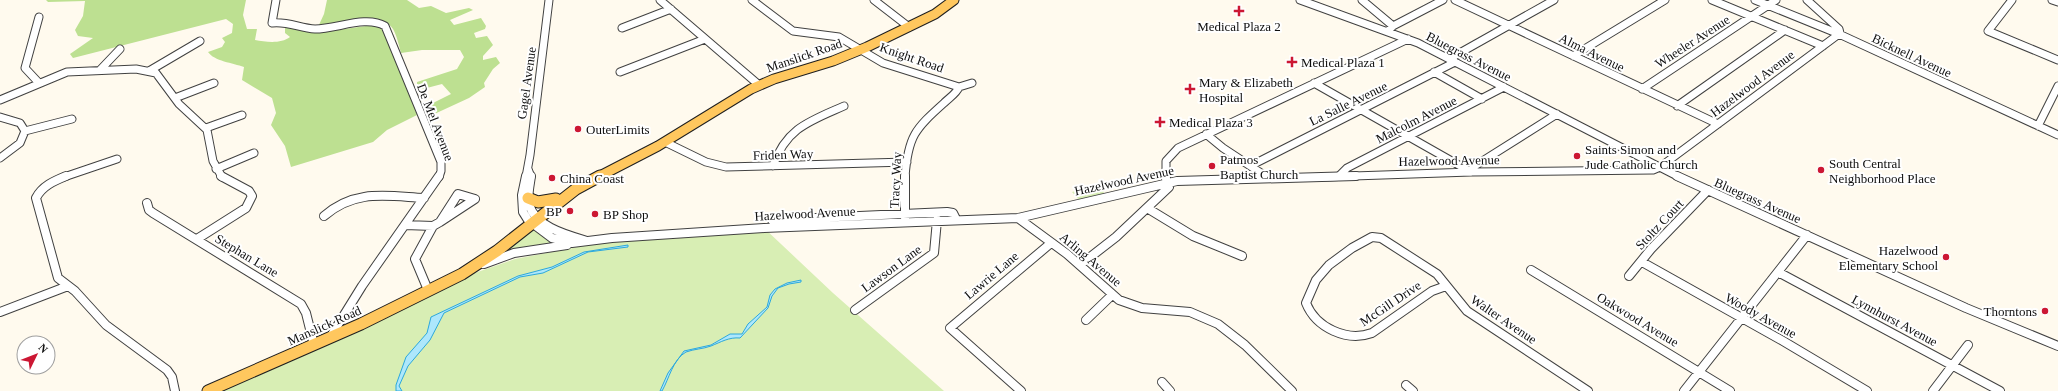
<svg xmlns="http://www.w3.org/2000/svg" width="2058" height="391" viewBox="0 0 2058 391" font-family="'Times New Roman',serif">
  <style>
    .green { fill: #d8eeb4 }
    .forest { fill: #bde091 }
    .water { fill: #ade7fc; stroke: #2ca8db }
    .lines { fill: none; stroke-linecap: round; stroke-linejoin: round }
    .minor-far1-casing { stroke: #414141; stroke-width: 9 }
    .minor-casing { stroke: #414141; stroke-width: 10 }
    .major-far1-casing { stroke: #1f1f1f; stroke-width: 11 }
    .major-casing { stroke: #1f1f1f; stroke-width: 13 }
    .minor-far1 { stroke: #fff; stroke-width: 7 }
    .minor { stroke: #fff; stroke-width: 8 }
    .major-far1 { stroke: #ffc75e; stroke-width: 9 }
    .major { stroke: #ffc75e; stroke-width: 11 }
    .poi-dot { fill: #cc1733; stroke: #fff; stroke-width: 1.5 }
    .labels { text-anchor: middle; stroke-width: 4; stroke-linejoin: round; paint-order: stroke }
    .poi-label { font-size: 13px; fill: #0e0e0e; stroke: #fff; text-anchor: start }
    .street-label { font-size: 13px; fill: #0e0e0e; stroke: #fff }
  </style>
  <rect width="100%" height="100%" fill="#fffaee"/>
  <path class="green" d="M1096 185 1104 192 1103 194 1079 200 1072 192Z
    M531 227 563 244 493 258Z
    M764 228 833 293 944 391H212L469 275 515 259 619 239Z"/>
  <path class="forest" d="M46 0H246L243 15 247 29H257L255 40C266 42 281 44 290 37L285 33V26L330 31 373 25 385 29 389 36 417 115 387 130 373 142 291 167 285 146 271 125 276 113 272 98 242 80 244 67C233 63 214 61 208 52L222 47 225 42 222 38 232 33 233 24 226 19 73 58 70 54 93 38 78 36 75 30 83 16 85 1 48 2Z
    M327 0H407L419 8 431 6 446 13 469 8 473 10 450 20 454 25 481 18 486 26 485 29 474 33 476 38 487 36 493 45 483 56V60L496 57 500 63 493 69 484 83 485 87 469 98 430 116 427 110 431 104 451 94 442 84 423 89 417 87V82L457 69 464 57 460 50H422L401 53C399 46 397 36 393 29 383 12 335 25 318 27L324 14Z"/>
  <path class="water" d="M628 245V247L588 252 543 273 520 277 444 313 430 340 408 366 399 386 402 391H396V385L406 357 427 333 431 317 518 276 552 267 584 252Z
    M801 280V282L789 284 778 288 772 296 768 308 740 338C729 337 721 342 711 346 703 349 694 349 686 352 673 359 669 379 662 391H660L668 373 684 351 711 345 730 334H742L748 324 767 307 770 295 775 289 787 283Z"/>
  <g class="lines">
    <defs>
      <path id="minor-far1" d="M276 0 272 23C287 21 300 28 315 29 337 29 366 15 385 26L441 162V171L439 177
        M660 0 759 85
        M752 0 793 31 839 37 883 63 959 87
        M874 0 909 27
        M1300 0 1418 43 1679 177
        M1362 0 1393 26
        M1455 0 1718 124
        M1712 0 1823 46
        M1755 0 1839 34 2058 135
        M1807 0 1839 29 1840 33
        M2012 0 1988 31 2058 60
        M2052 0 2058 2
        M39 17 25 68 39 83
        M622 28 671 9
        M1388 31 1393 26 1443 0
        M1573 56 1665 0
        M1449 59 1554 0
        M100 70 120 49
        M149 71 200 41
        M620 72 705 39
        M1434 72 1482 99
        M1314 83 1471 172 1473 167 1557 114
        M959 87 972 83
        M1642 89 1776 0
        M175 98 214 83
        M0 100 67 72 136 69 156 73 179 104 207 130 213 161 222 177
        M1677 106 1785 30
        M0 117 20 123 25 131 20 143 0 158
        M2038 126 2058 86
        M206 128 242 115
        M25 131 72 119
        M1206 134 1223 148 1267 177
        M665 142 706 162 726 167 907 162
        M1252 165 1455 62
        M773 166C786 128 810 121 844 106
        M216 169 254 153
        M528 169 531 177
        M1340 175 1347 168 1504 87
        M64 177 117 159
        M526 177 530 155 549 0
        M905 177C908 136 915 129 944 103 949 98 957 93 959 87
        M1166 177V161L1178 148 1408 39
        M1324 177 1471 172 1653 170 1660 167 1839 34"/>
      <path id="minor" d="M66 176C54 181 42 186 36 198L58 278 75 291 106 325 167 370 172 377 175 391
        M526 176 522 195 523 212 528 220 552 238 572 243 612 238 764 228 1018 218 1177 181 1356 176
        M531 176C530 184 527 196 529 204 535 227 567 235 587 241
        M1266 176 1268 178
        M1677 176 1966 308 2058 346
        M458 194 475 199 440 222Z
        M147 203 149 210 153 213 301 304 306 313 314 345
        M1147 208 1193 236 1242 256
        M324 216C355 189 386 196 424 198
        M905 218V176
        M1018 218 1067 254 1119 300 1142 308 1190 312 1218 324 1245 345 1292 391
        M772 220 947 212 953 213 956 219
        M405 225 433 226
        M197 239 246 208 252 196 249 191 221 176
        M1642 262 1783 341 1867 391
        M484 264 514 253 567 245
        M1080 265 1116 237 1169 187 1165 176
        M1531 270 1730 391
        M1778 272 2000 391
        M1629 276 1651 249 1708 190
        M1446 286 1432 291 1372 333C1347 342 1316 328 1306 303L1316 280 1329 265 1352 248 1372 237 1381 238 1437 274 1467 311 1588 391
        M428 290 415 259 433 226 440 222
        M855 310 934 253 937 220
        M0 312 68 286
        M1086 320 1112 295
        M331 336 362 286 439 176
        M1162 382 1170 391
        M1406 385 1413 391
        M1021 391 950 328 1051 243
        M1684 391 1807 235
        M1933 391 1968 345"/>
      <path id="major-far1" d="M598 177 658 146 751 89 774 79 833 61 867 47 935 14 954 0"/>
      <path id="major" d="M528 198 538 202 556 199
        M208 391 361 324 462 274 497 251 576 189 600 176"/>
    </defs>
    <use href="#minor-far1" class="minor-far1-casing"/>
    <use href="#minor" class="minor-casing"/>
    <use href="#major-far1" class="major-far1-casing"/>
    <use href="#major" class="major-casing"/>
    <use href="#minor-far1" class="minor-far1"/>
    <use href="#minor" class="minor"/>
    <use href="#major-far1" class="major-far1"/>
    <use href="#major" class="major"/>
  </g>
  <g class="poi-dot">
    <path d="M1237 5h4v4h4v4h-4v4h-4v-4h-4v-4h4z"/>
    <path d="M1290 56h4v4h4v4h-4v4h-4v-4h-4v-4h4z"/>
    <path d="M1188 83h4v4h4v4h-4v4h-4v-4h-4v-4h4z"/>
    <path d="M1158 116h4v4h4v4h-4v4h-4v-4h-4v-4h4z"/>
    <circle cx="578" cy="129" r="4"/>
    <circle cx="1577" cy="156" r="4"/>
    <circle cx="1212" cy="166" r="4"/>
    <circle cx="1821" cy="170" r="4"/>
    <circle cx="552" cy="178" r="4"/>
    <circle cx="570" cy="211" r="4"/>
    <circle cx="595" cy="214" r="4"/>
    <circle cx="1946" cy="257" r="4"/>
    <circle cx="2045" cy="311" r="4"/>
  </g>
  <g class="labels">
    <g class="poi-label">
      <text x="1239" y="31" text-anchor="middle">Medical Plaza 2</text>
      <text x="1301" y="67">Medical Plaza 1</text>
      <text x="1199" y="87">Mary &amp; Elizabeth<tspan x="1199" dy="15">Hospital</tspan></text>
      <text x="1169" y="127">Medical Plaza 3</text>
      <text x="586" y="134">OuterLimits</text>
      <text x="1585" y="154">Saints Simon and<tspan x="1585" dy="15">Jude Catholic Church</tspan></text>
      <text x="1220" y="164">Patmos<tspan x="1220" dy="15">Baptist Church</tspan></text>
      <text x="1829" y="168">South Central<tspan x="1829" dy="15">Neighborhood Place</tspan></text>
      <text x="560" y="183">China Coast</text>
      <text x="562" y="216" text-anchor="end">BP</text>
      <text x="603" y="219">BP Shop</text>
      <text x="1938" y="255" text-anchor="end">Hazelwood<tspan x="1938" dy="15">Elementary School</tspan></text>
      <text x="2037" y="316" text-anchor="end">Thorntons</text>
    </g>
    <g class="street-label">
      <text transform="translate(1692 41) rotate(-33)" y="5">Wheeler Avenue</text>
      <text transform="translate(1592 52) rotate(26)" y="5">Alma Avenue</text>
      <text transform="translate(804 55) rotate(-19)" y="5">Manslick Road</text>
      <text transform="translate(1912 55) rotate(25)" y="5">Bicknell Avenue</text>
      <text transform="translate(1469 56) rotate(27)" y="5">Bluegrass Avenue</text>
      <text transform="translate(912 57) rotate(19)" y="5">Knight Road</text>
      <text transform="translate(526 83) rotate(-82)" y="5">Gagel Avenue</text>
      <text transform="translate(1752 83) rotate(-37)" y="5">Hazelwood Avenue</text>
      <text transform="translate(1348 103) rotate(-26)" y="5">La Salle Avenue</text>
      <text transform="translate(1416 119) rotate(-27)" y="5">Malcolm Avenue</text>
      <text transform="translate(436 122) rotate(69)" y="5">De Mel Avenue</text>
      <text transform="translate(783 154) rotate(-2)" y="5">Friden Way</text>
      <text transform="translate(1449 160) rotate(-1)" y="5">Hazelwood Avenue</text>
      <text transform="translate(895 180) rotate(-87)" y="5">Tracy Way</text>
      <text transform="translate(1124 180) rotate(-12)" y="5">Hazelwood Avenue</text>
      <text transform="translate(1758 200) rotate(24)" y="5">Bluegrass Avenue</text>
      <text transform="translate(805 213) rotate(-3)" y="5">Hazelwood Avenue</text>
      <text transform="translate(1659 224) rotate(-47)" y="5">Stoltz Court</text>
      <text transform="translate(247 255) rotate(31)" y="5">Stephan Lane</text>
      <text transform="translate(1091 259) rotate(40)" y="5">Arling Avenue</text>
      <text transform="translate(891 268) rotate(-36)" y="5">Lawson Lane</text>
      <text transform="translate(991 275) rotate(-40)" y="5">Lawrie Lane</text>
      <text transform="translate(1390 303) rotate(-34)" y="5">McGill Drive</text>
      <text transform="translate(1761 315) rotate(29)" y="5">Woody Avenue</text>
      <text transform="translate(1504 319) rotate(34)" y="5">Walter Avenue</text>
      <text transform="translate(1638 319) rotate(31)" y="5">Oakwood Avenue</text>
      <text transform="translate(1895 320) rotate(28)" y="5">Lynnhurst Avenue</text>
      <text transform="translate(324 325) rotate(-24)" y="5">Manslick Road</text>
    </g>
  </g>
  <g transform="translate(36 355) rotate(47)"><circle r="19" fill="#ffffff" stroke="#9f9f9f"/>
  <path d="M0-3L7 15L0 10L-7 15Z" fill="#cc1733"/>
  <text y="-6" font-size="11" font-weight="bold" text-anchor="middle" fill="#0e0e0e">N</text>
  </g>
</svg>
